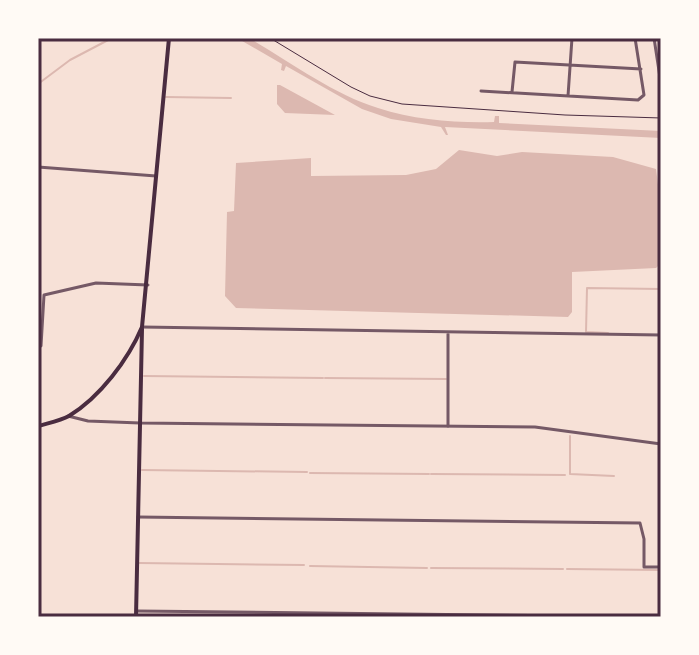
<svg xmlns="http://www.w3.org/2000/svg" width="699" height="655" viewBox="0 0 699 655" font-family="Rubik,sans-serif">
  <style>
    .water { fill: #dcb8b0 }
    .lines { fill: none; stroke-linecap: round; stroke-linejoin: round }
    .stream { stroke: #dcb8b0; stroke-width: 2 }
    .path { stroke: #4a2c40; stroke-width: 1 }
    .minor { stroke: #755966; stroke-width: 3 }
    .tertiary { stroke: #755966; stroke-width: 3 }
    .secondary { stroke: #4a2c40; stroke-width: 4 }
    .trunk { stroke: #4a2c40; stroke-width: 4 }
    .neatline { fill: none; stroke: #4a2c40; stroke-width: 3 }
  </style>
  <rect width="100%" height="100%" fill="#f7e1d7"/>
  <path class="water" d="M237 38H249C290 62 333 94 378 108 415 120 455 123 494 122L495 116H499V123L661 131V138L445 127 448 135H446L441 127 391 119 362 109 286 66 284 71 281 70 282 64Z
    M277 85H280L335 115 285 113 277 104Z
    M459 150 497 156 522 152 613 157 656 169 661 208V263L656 268 572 272V312L568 317 236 308 225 296 227 212 234 211 236 163 311 158V176L406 175 436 169Z"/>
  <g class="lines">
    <path class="stream" d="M38 84 70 60 112 38
      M166 97 231 98
      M608 333 586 332 587 288 661 289
      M144 376 323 378
      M325 378 446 379
      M570 436V474L614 476
      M142 470 307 472
      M310 473 429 474
      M431 474 565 475
      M139 563 304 565
      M310 566 427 568
      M431 568 563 569
      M567 569 661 570"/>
    <path class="path" d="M270 38 351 87 370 96 402 104 565 115 661 118"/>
    <path class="minor" d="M632 38 654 39
      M654 38 661 84
      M481 91 638 100 644 95 635 38
      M512 92 515 62 641 69
      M568 96 572 38
      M38 167 156 176
      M142 327 661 335
      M448 334V426
      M38 346H41L44 295 96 283 148 285
      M659 444 661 433
      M138 517 640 523 644 539V567H661
      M137 611 661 617"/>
    <path class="tertiary" d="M68 416 88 421 140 423 535 427 661 444"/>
    <path class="secondary" d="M136 617 142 329"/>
    <path class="trunk" d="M38 426C48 423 60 421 69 416 100 397 128 360 142 327L169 38"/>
  </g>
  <rect width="699" height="655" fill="none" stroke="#fffaf5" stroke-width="80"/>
  <rect x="40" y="40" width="619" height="575" class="neatline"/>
</svg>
